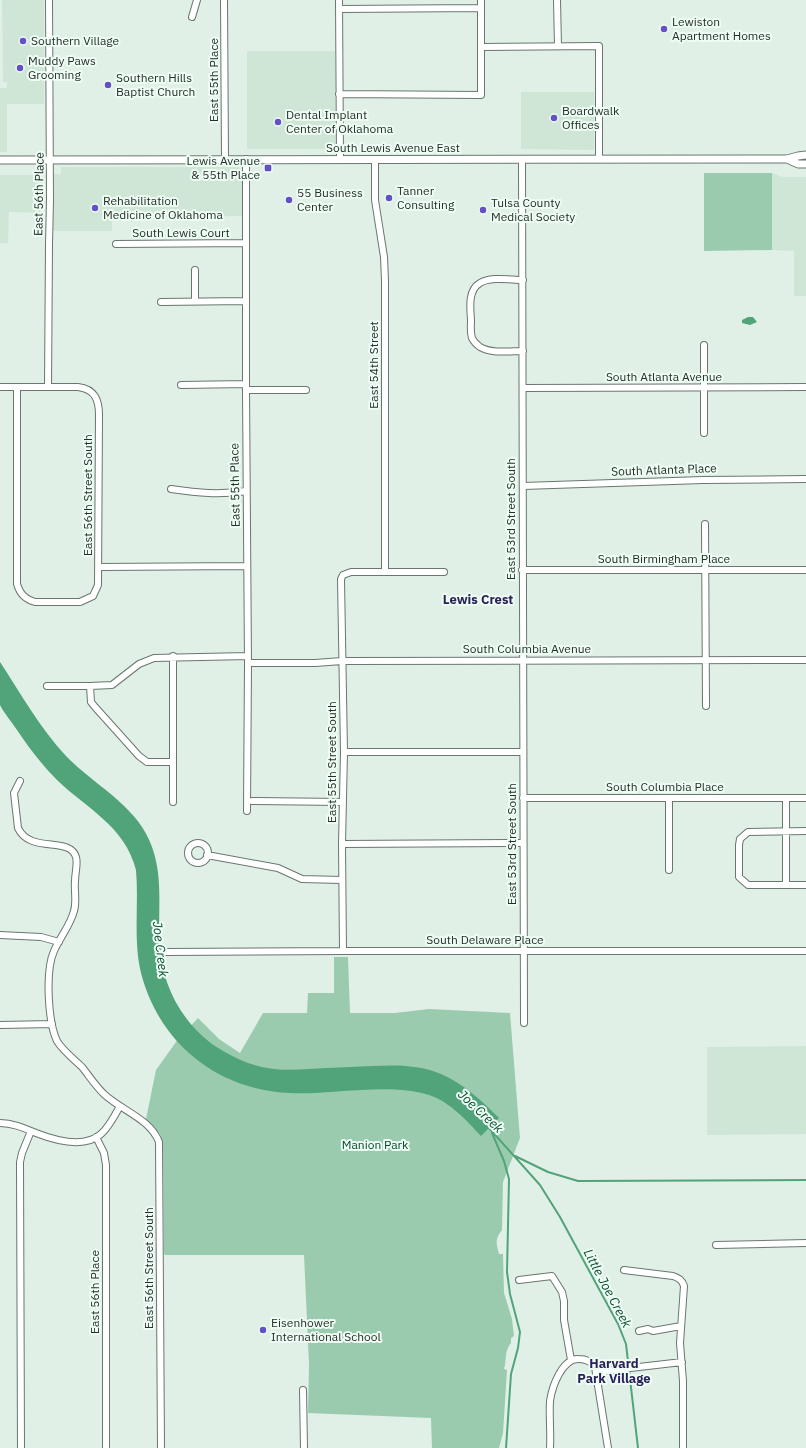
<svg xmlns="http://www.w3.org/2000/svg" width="806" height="1448" viewBox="0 0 806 1448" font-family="'IBM Plex Sans',sans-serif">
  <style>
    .built { fill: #cfe6d7 }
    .green { fill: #9bcbaf }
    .water { fill: #51a479 }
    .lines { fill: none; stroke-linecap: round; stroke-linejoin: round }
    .stream { stroke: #51a479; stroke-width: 2 }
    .minor-casing { stroke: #69776f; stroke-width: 8 }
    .major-casing { stroke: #69776f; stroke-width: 9 }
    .minor { stroke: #fff; stroke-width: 6 }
    .major { stroke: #fff; stroke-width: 7 }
    .poi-dot { fill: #644fc8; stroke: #eefdf4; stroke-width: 1.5 }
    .labels { text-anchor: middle; stroke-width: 4; stroke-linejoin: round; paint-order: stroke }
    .poi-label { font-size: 12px; fill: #272d2a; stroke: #eefdf4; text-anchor: start }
    .street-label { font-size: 12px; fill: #272d2a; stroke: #eefdf4 }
    .park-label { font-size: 12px; fill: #01482c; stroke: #eefdf4 }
    .neighbourhood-label { font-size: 13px; font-weight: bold; fill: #2a215b; stroke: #eefdf4 }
    .water-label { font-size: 13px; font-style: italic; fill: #064b2e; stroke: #eefdf4 }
  </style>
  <rect width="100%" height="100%" fill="#e0f0e6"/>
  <path class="built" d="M2 0H44V104H7V152H0V88H7V82H3Z
    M247 51H335L336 149H247Z
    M521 92H594V150L521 149Z
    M61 167H239L242 170 243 173V216L112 218V231H53V174H61Z
    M772 173 783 177H806V296H794V251L772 250Z
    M0 175H42L41 213 9 212 8 243H0Z
    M806 1046V1134L707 1135V1047Z"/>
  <path class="green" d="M704 173H772V250L704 251Z
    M334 957H348L350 1013H395L429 1009 510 1013 520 1138 503 1182 502 1230C495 1239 496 1243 499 1254H503L504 1293 512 1319 514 1336 511 1338V1343C504 1351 507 1360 504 1369L507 1370 503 1433 499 1448H432L431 1418 308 1413 309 1364 304 1255H165L164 1253 163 1146 160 1134 146 1119 156 1070 176 1042 198 1018 219 1039 240 1053 263 1013H307L308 993H334Z"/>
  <path class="water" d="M748 317H753L757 322 750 325 742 323V320Z
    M0 662C21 694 40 728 66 756 95 786 138 806 152 847 164 880 157 913 160 947 162 988 186 1030 223 1051 235 1058 248 1064 262 1067 284 1072 305 1069 327 1068 342 1067 358 1067 373 1066 396 1065 420 1065 441 1074 464 1084 482 1101 499 1118L481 1136C466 1120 450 1102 429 1095 389 1082 332 1095 290 1093 217 1090 159 1043 141 973 133 940 139 904 136 870 125 826 87 809 57 780 42 765 29 748 17 730 13 724 2 710 0 705 0 698 0 671 0 662Z"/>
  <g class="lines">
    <path class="stream" d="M488 1127 540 1185 560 1217 618 1324 626 1344 638 1448
      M492 1133 504 1161 509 1179 507 1272 510 1294 520 1332 518 1348 511 1374 506 1448
      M515 1156 548 1172 578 1181 806 1180"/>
    <defs>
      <path id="minor" d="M224 0 225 159
        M339 0 340 159
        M557 0 558 46
        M339 9 481 8
        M192 17 197 0
        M481 47 599 46V159
        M339 94 481 95V0
        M246 159V390L248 663 247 811
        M375 159V200L384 257 385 281V571
        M522 160 524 1023
        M116 244 246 243
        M195 270V301
        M523 280C510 280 491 276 480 283 468 290 470 307 471 320 471 326 470 332 472 338 474 342 477 345 480 347 492 354 510 351 523 351
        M161 302 246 301
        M704 345V433
        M181 385 246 384
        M0 387H78C95 389 99 400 99 415L98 585 93 596 80 602H35C25 599 20 594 17 584V387
        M48 387 49 245 50 200 49 0
        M523 388 806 387
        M246 390H306
        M523 486 703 480 806 479
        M171 489C199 493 218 495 246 491
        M705 524 706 706
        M99 567 247 566
        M522 570H806
        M173 656V802
        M248 663H315L342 661 806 660
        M47 686H90L112 685 139 664 154 658 248 656
        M90 686 91 702 95 707 139 756 147 762H173
        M344 752H523
        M20 781 14 793 18 828C30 854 70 836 76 857 78 864 75 873 75 881 74 891 77 901 74 911 70 926 60 937 54 951 45 971 48 1022 57 1041 63 1051 74 1059 82 1067 90 1077 96 1087 105 1095 123 1111 150 1119 159 1142L161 1448
        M523 798H806
        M669 798V870
        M252 801 343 802
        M806 831 748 832 740 839 739 845V877L748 885H806
        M188 853a10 10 0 1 1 20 0a10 10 0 1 1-20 0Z
        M342 844 523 843
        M207 855 278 868 302 879 342 880
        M786 885V798
        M0 935 41 937 59 942
        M343 951 342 844 344 752 341 579 343 575 351 572H444
        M163 952 343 951H806
        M0 1025 52 1024
        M0 1123C13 1123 24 1128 36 1133 54 1140 84 1149 101 1134 109 1127 115 1115 120 1106
        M96 1137 104 1153 106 1165V1448
        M716 1245 806 1243
        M624 1270 673 1276C679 1278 682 1280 684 1286L680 1343 683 1381V1448
        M519 1280 552 1276 562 1292 564 1301V1320L571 1360
        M639 1331 648 1329 653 1331 681 1326
        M596 1372 682 1362
        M303 1390 304 1448
        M21 1448 20 1162 22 1153 31 1131
        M550 1448C551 1433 549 1417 550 1401 552 1387 562 1358 579 1359 586 1359 591 1361 595 1367L608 1448"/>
      <path id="major" d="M787 159 798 164H806
        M0 160 787 159 798 156 806 155"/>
    </defs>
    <use href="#minor" class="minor-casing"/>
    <use href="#major" class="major-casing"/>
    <use href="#minor" class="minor"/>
    <use href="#major" class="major"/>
  </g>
  <g class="poi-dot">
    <circle cx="664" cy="29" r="4"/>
    <circle cx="23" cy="41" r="4"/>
    <circle cx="20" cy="68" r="4"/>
    <circle cx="108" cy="85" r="4"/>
    <circle cx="554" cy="118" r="4"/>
    <circle cx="278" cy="122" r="4"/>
    <rect x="264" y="164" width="8" height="8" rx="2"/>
    <circle cx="389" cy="198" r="4"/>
    <circle cx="289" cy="200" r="4"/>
    <circle cx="95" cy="208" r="4"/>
    <circle cx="483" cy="210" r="4"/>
    <circle cx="263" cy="1330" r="4"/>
  </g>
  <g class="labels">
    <g class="poi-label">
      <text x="672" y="26">Lewiston<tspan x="672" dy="14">Apartment Homes</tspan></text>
      <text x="31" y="45">Southern Village</text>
      <text x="28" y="65">Muddy Paws<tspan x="28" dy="14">Grooming</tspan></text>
      <text x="116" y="82">Southern Hills<tspan x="116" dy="14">Baptist Church</tspan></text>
      <text x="562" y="115">Boardwalk<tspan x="562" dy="14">Offices</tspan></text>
      <text x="286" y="119">Dental Implant<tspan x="286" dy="14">Center of Oklahoma</tspan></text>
      <text x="260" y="165" text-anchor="end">Lewis Avenue<tspan x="260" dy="14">&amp; 55th Place</tspan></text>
      <text x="397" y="195">Tanner<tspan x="397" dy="14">Consulting</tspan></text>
      <text x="297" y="197">55 Business<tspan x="297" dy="14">Center</tspan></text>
      <text x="103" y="205">Rehabilitation<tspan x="103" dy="14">Medicine of Oklahoma</tspan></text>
      <text x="491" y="207">Tulsa County<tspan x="491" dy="14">Medical Society</tspan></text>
      <text x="271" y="1327">Eisenhower<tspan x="271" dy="14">International School</tspan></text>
    </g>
    <g class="street-label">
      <text transform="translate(214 80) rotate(-90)" y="4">East 55th Place</text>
      <text x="393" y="152">South Lewis Avenue East</text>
      <text transform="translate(39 194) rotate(-89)" y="4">East 56th Place</text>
      <text x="181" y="237">South Lewis Court</text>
      <text transform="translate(374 365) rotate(-90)" y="4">East 54th Street</text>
      <text x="664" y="381">South Atlanta Avenue</text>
      <text transform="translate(664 470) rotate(-2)" y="4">South Atlanta Place</text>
      <text transform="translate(235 485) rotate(-91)" y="4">East 55th Place</text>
      <text transform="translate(88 495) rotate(-90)" y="4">East 56th Street South</text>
      <text transform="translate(511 519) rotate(-90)" y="4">East 53rd Street South</text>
      <text x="664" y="563">South Birmingham Place</text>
      <text x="527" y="653">South Columbia Avenue</text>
      <text transform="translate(332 762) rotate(-90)" y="4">East 55th Street South</text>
      <text x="665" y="791">South Columbia Place</text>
      <text transform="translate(512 844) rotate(-90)" y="4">East 53rd Street South</text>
      <text x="485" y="944">South Delaware Place</text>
      <text transform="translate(149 1268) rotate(-90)" y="4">East 56th Street South</text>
      <text transform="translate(95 1292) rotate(-90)" y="4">East 56th Place</text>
    </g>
    <g class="park-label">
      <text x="375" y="1149">Manion Park</text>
    </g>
    <g class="neighbourhood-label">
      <text x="478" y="604">Lewis Crest</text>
      <text x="614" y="1368">Harvard<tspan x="614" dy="15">Park Village</tspan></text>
    </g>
    <g class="water-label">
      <text transform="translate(161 949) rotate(83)" y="5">Joe Creek</text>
      <text transform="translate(481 1111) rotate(43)" y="5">Joe Creek</text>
      <text transform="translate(608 1288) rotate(62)" y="5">Little Joe Creek</text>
    </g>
  </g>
</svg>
